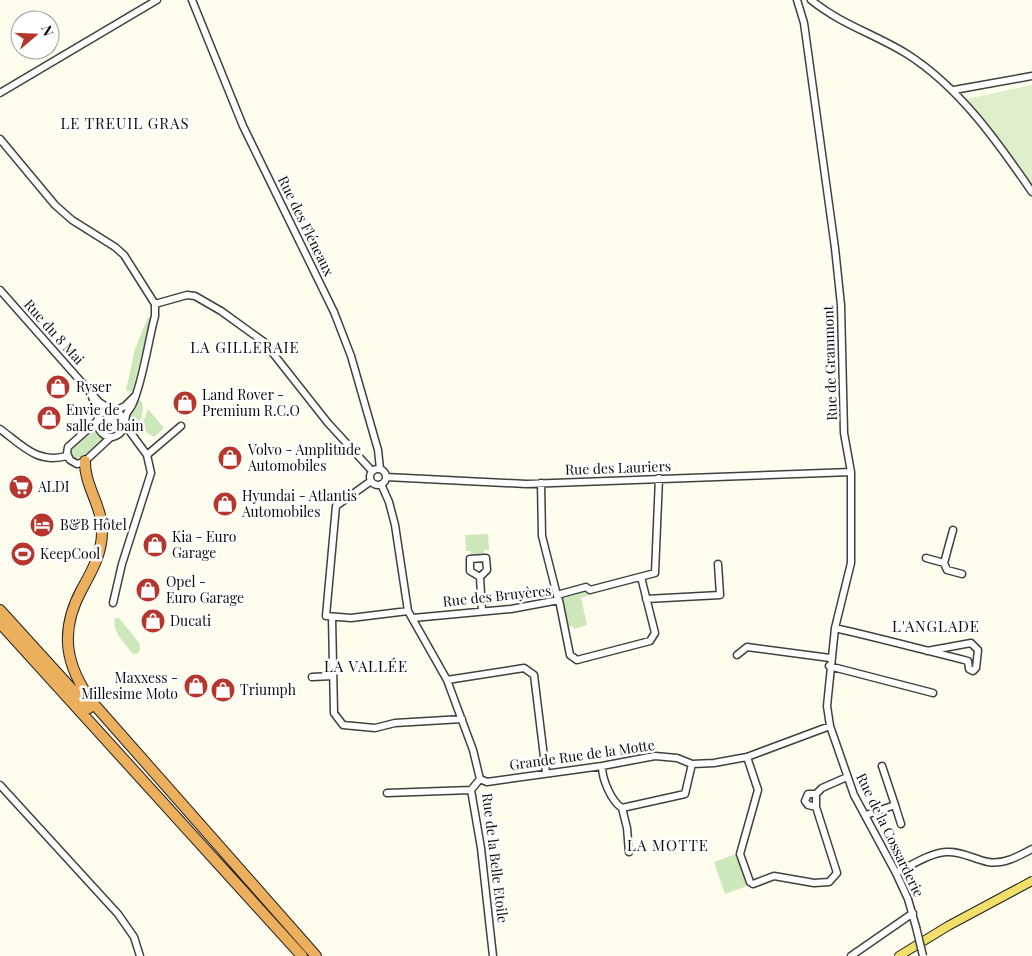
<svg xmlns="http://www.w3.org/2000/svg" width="1032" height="956" viewBox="0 0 1032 956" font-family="'Playfair Display',serif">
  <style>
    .green { fill: #cce7ba }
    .pitch { fill: #deeecb }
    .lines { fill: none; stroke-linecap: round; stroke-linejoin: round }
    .minor-casing { stroke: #404040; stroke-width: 9 }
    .major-casing { stroke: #1e1e1e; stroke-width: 10 }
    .highway-casing { stroke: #1e1e1e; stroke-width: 12 }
    .minor { stroke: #fff; stroke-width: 6 }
    .major { stroke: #f1df6c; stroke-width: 8 }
    .highway { stroke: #ecaf5e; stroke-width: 10 }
    .minor-bridge-casing { stroke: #404040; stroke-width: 9; stroke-linecap: butt }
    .minor-bridge { stroke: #fff; stroke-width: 6 }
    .labels { text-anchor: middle; stroke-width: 5; stroke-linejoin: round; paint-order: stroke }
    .street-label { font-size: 14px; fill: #0d0d0d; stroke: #fff }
    .poi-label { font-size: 14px; fill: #0d0d0d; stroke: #fff; text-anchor: start }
    .neighbourhood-label { font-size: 15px; letter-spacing: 1px; fill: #0d0d0d; stroke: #fff }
  </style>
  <rect width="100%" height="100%" fill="#fefdee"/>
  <path class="green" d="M148 317 151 318 132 392 126 390 135 349Z
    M138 399 142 402C145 411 139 429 133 434 124 420 132 413 138 399Z
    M148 409 164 428 154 437 141 429Z
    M94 427 98 435 104 438 83 458 75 459 71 455 72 448Z
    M488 534 489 550H484V555H471V551H466L465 535Z
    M587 591 590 595 581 598 587 625 574 629 573 626 568 627 563 598Z
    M115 618H119L140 644 139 653 133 654C126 645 111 631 115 618Z
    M736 854 747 886 725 894 714 862Z"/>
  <path class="pitch" d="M1032 85V185L967 99Z"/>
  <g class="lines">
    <defs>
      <path id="minor" d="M192 0 243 126 334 312 351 356 378 450 380 469
        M797 0 804 23 835 248 841 305 844 433 851 472V563L835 628 827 706 830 726 854 795 896 873 908 899 916 927
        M811 0C842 25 875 34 907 54 959 87 997 141 1032 192
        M954 90 1032 76
        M0 93 157 0
        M0 139 55 205 72 220 115 247 124 255 155 304V316C148 342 143 380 133 403 132 407 129 409 127 413 124 419 126 426 122 431 110 446 92 430 99 415L108 409 118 411 125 421
        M0 290 99 402 110 409
        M155 304 187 295 195 296 221 311 264 342 328 423 372 471
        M92 397 99 415
        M117 410 125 406 135 396
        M97 421 68 447 67 453 70 460 77 464 84 462 111 437
        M0 429C23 446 37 464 67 456
        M147 455 181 426
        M370 477a8 8 0 1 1 16 0a8 8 0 1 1-16 0Z
        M386 477 526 484 851 472
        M371 481 336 506 326 616 351 618 408 611
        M541 483 542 536 558 599
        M381 484 389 502 395 525 408 611 447 680 473 750 480 779
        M953 530 944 563 947 570 962 574
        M926 558 944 563
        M480 577 470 571V559L486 558 487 570 480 577 482 611
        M557 595 586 587 590 590 655 573 659 478
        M646 599 720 595 718 564
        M113 603 122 564 151 473 147 455 125 425
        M332 617 334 713 343 725 375 728 395 723 462 719
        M413 618 511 609 559 600 570 655 577 660 650 641 655 633 641 577
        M835 628C879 638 924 650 968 661L969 669 973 671 976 668 978 650 971 643 927 651
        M737 655 747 647 830 658
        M829 666 933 693
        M312 677 333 676
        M447 680 524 668 534 675 546 773
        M747 757 758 790 740 854 750 882 753 884 774 876 814 883 829 882 837 873 816 807V794L822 788 847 777
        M602 766C602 779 611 801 622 808L685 794 692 764
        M480 779 487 782 602 766 655 756 677 758 692 764 714 763 747 757 830 726
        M480 779 471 790 481 848 493 956
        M0 785 118 914 134 937 140 956
        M387 793 471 790
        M895 805 901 824
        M816 807 808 805 805 801 808 794H816
        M622 808 627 828 629 852
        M866 815 895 805 882 766
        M896 873C910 866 930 853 946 852 962 851 973 859 988 862 1003 865 1019 856 1032 849
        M851 956 913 913"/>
      <path id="major" d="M899 956 948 926 1032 881"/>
      <path id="highway" d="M85 461C84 485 103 507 102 532 102 553 92 571 82 589 59 631 65 666 93 703L316 956
        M0 610 89 708
        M0 623 302 956"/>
    </defs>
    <use href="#minor" class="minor-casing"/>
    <use href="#major" class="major-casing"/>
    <use href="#highway" class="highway-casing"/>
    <use href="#minor" class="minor"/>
    <use href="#major" class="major"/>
    <use href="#highway" class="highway"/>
    <defs>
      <path id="minor-bridge" d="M916 927 923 956"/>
    </defs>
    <use href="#minor-bridge" class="minor-bridge-casing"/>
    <use href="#minor-bridge" class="minor-bridge"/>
  </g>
  <defs>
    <symbol id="shop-disc" viewBox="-11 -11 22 22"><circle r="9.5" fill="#b6362d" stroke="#fff"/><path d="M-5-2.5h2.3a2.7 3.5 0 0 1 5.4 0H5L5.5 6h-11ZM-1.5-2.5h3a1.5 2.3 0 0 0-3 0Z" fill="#fff"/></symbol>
    <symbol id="supermarket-disc" viewBox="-11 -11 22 22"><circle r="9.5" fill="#b6362d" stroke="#fff"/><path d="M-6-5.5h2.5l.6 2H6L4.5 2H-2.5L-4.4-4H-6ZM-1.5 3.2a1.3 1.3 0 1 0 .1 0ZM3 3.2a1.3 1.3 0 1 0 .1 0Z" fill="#fff"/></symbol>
    <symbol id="hotel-disc" viewBox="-11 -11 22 22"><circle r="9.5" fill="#b6362d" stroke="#fff"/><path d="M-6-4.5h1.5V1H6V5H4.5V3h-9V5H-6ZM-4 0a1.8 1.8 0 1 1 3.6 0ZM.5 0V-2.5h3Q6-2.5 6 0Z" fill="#fff"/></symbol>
    <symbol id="stadium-disc" viewBox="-11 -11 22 22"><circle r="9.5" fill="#b6362d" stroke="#fff"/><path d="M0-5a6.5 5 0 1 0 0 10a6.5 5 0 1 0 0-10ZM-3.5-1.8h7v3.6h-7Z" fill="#fff"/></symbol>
  </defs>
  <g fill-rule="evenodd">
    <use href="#shop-disc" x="44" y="373" width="28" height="28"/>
    <use href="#shop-disc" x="171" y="389" width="28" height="28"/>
    <use href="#shop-disc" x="35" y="404" width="28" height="28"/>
    <use href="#shop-disc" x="216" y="444" width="28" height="28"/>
    <use href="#supermarket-disc" x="7" y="473" width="28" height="28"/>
    <use href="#shop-disc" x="211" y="490" width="28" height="28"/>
    <use href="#hotel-disc" x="28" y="511" width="28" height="28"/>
    <use href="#shop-disc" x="141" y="531" width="28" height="28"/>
    <use href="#stadium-disc" x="9" y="540" width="28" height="28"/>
    <use href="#shop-disc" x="134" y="576" width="28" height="28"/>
    <use href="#shop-disc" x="139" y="607" width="28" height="28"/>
    <use href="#shop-disc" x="182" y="672" width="28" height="28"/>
    <use href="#shop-disc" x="209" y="676" width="28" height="28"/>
  </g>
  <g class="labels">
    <g class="street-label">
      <text transform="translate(306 226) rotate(64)" y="5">Rue des Fléneaux</text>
      <text transform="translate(54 332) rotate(48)" y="5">Rue du 8 Mai</text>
      <text transform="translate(830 363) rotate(-92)" y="5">Rue de Grammont</text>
      <text transform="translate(618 468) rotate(-2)" y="5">Rue des Lauriers</text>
      <text transform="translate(497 596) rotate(-6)" y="5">Rue des Bruyères</text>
      <text transform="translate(582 755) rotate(-8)" y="5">Grande Rue de la Motte</text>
      <text transform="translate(890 835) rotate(64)" y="5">Rue de la Cossarderie</text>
      <text transform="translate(495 858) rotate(83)" y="5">Rue de la Belle Etoile</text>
    </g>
    <g class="poi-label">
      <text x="76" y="392">Ryser</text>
      <text x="202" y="400">Land Rover -<tspan x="202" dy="16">Premium R.C.O</tspan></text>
      <text x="66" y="415">Envie de<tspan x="66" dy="16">salle de bain</tspan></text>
      <text x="248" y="455">Volvo - Amplitude<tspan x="248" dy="16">Automobiles</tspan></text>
      <text x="38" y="492">ALDI</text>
      <text x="242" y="501">Hyundai - Atlantis<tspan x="242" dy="16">Automobiles</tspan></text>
      <text x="60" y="530">B&amp;B Hôtel</text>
      <text x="172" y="542">Kia - Euro<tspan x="172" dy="16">Garage</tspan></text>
      <text x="40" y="559">KeepCool</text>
      <text x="166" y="587">Opel -<tspan x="166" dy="16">Euro Garage</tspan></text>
      <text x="170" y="626">Ducati</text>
      <text x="178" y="683" text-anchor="end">Maxxess -<tspan x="178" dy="16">Millesime Moto</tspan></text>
      <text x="240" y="695">Triumph</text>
    </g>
    <g class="neighbourhood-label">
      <text x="125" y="129">LE TREUIL GRAS</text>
      <text x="245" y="353">LA GILLERAIE</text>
      <text x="936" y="632">L'ANGLADE</text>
      <text x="366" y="672">LA VALLÉE</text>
      <text x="668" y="851">LA MOTTE</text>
    </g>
  </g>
  <g transform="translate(35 35) rotate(71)"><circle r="24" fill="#ffffff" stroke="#9e9e9e"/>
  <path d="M0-4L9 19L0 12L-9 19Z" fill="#b6362d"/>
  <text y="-8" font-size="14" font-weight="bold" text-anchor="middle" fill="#0d0d0d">N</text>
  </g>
</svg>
